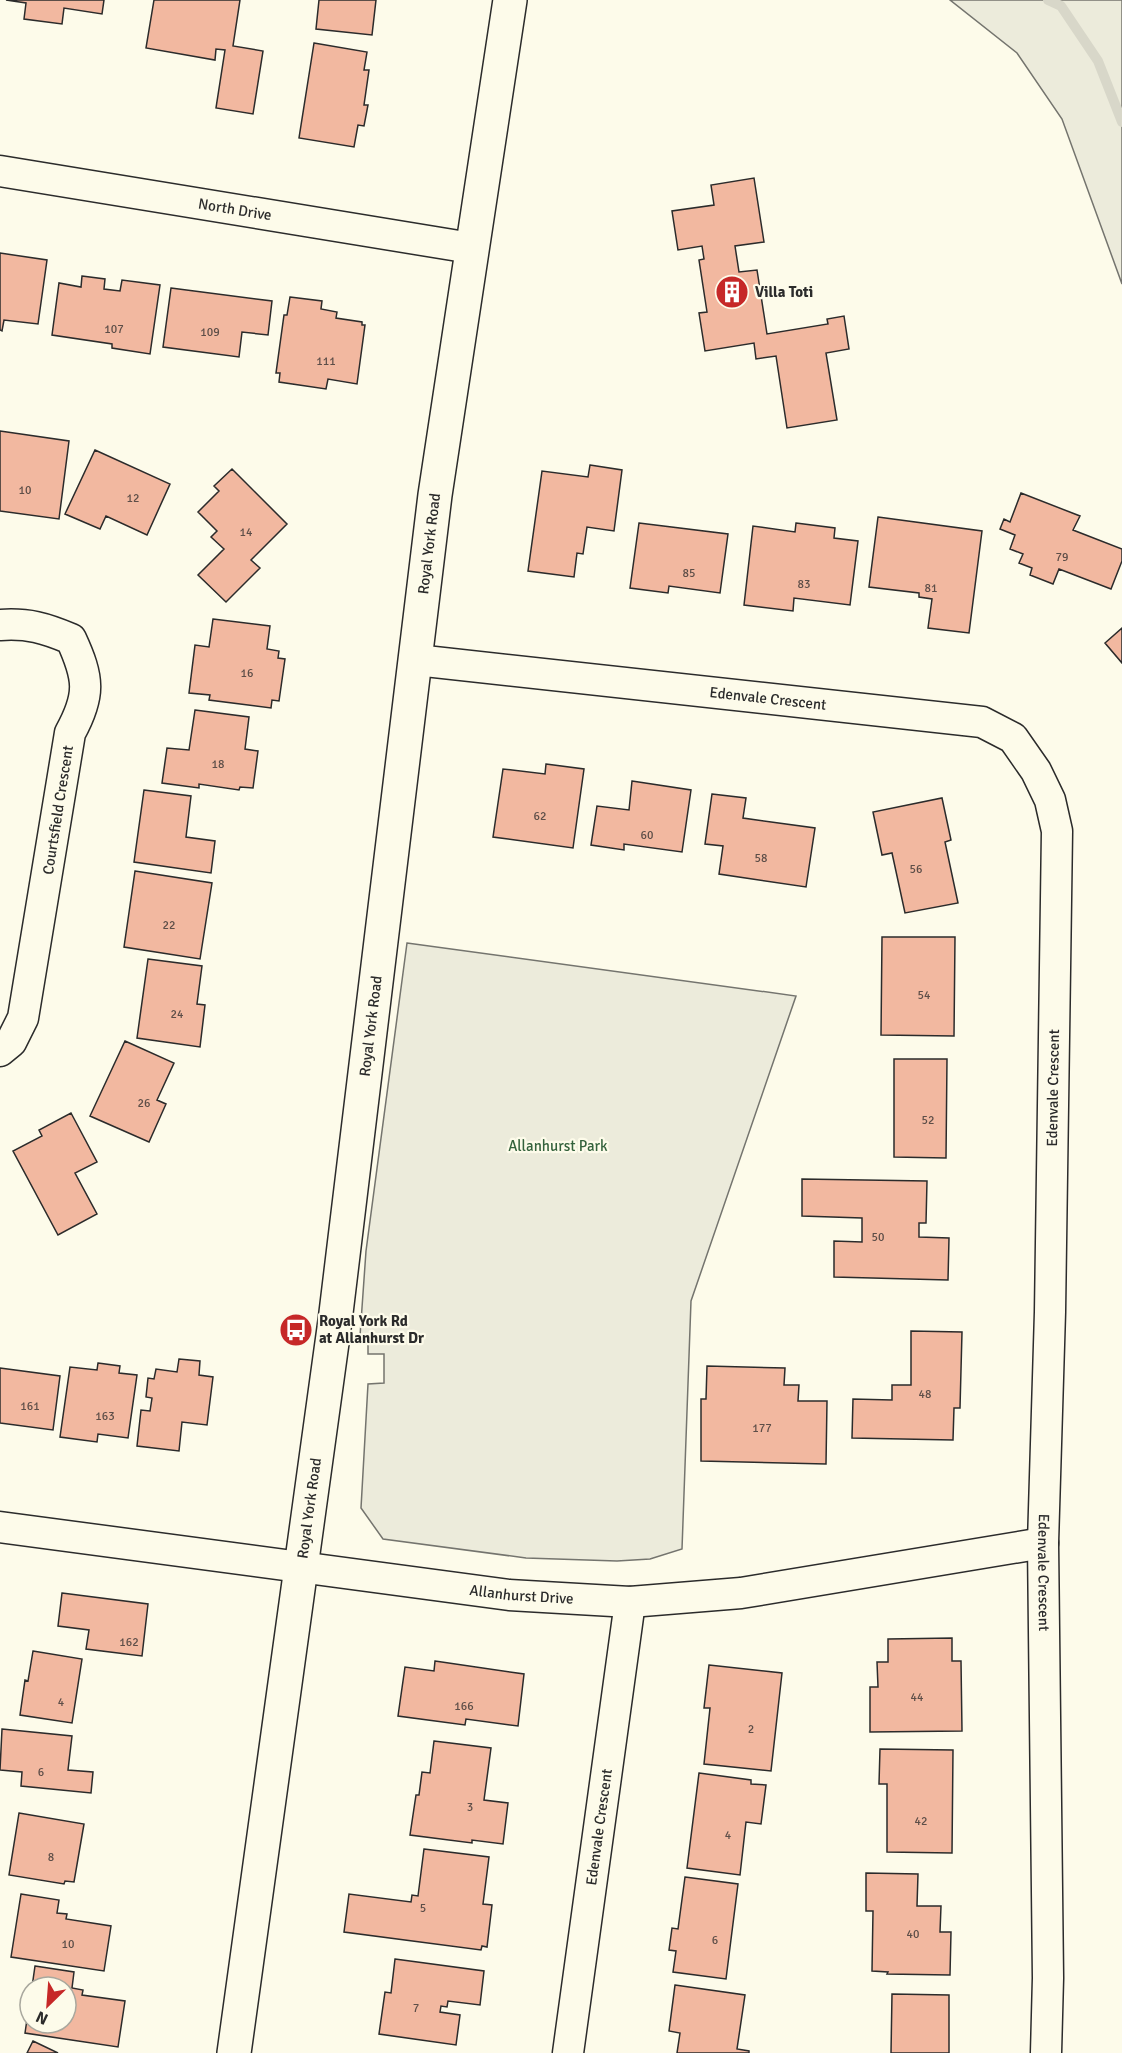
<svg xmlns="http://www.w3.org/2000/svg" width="1122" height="2053" viewBox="0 0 1122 2053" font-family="Signika,sans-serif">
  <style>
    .green { fill: #ecebdb; stroke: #74746e; stroke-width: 1.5 }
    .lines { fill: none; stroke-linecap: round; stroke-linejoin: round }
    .stream { stroke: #d8d7c9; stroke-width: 10 }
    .building { fill: #f2b8a0; stroke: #2b2b2b; stroke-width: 1.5 }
    .street-casing { stroke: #2b2b2b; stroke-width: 33 }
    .secondary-casing { stroke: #2b2b2b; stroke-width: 36 }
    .street { stroke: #fdfbea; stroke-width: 30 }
    .secondary { stroke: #fdfbea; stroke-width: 33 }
    .labels { text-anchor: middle; stroke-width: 4.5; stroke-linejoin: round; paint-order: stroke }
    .number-label { font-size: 12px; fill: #5d4e48 }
    .street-label { font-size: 15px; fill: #2b2b2b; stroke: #fdfbea }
    .poi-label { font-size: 15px; font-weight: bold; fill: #2b2b2b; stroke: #fdfbea; text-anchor: start }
    .park-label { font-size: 15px; fill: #34623c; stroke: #fdfbea }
  </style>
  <rect width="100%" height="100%" fill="#fdfbea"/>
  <path class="green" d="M950 0H1122V284L1062 119 1017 53Z
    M407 943 796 996 691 1301 682 1549 650 1559 617 1561 526 1558 383 1539 361 1508 368 1384 384 1383V1354H368V1337L360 1336 366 1251Z"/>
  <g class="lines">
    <path class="stream" d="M1048 0 1061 6 1098 61 1122 122"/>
  </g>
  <path class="building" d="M6 0H104L102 14 64 8 62 24 24 19 26 3Z
    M154 0H240L233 46 263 51 253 114 216 108 225 50 216 49 215 60 146 48Z
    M319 0H376L372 35 316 29Z
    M314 43 367 52 364 70H369L364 105H368L364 126 358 125 354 147 299 138Z
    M754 178 764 242 735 246 739 272 757 270 767 334 828 324 827 319 844 316 849 349 826 353 837 420 787 428 776 356 756 359 754 343 705 351 699 313 707 312 699 260 704 259 702 246 678 250 672 211 714 205 711 185Z
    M0 253 47 260 38 324 4 320 2 331 0 330Z
    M82 276 105 279 104 289 120 291 122 280 160 285 150 354 112 348V344L52 335 59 283 81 287Z
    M171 288 272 301 268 335 242 332 239 357 163 347Z
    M290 297 322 301 321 309 337 312 336 318 362 322V325H365L357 384 328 379 326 389 279 382 280 373H276L284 315H287Z
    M0 431 69 441 59 519 0 511Z
    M95 450 170 484 147 535 106 516 100 529 65 514Z
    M590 465 622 470 614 531 587 527 583 554 577 553 574 577 528 571 542 471 588 477Z
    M232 469 287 524 251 560 260 568 226 602 198 575 224 549 211 537 217 531 198 512 219 491 214 486Z
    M1021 493 1080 516 1073 530 1122 549V561L1111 589 1059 569 1053 584 1030 575 1032 568 1019 563 1023 554 1010 549 1015 535 1000 529 1004 519 1010 522Z
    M878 517 982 531 969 633 928 628 932 599 919 597V593L869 587Z
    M639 523 728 534 720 593 669 586 668 593 630 588Z
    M796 523 835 528 834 538 858 541 850 605 794 598 793 611 744 605 753 526 795 532Z
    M213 619 270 626 267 649 279 651 278 658 285 659 279 701 272 700 271 708 209 700 210 695 189 693 195 645 209 647Z
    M1122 628V663L1105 643Z
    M195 710 249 717 245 749 258 751 253 788 240 787 239 790 199 784V788L162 783 167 748 189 750Z
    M546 764 584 769 573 848 493 837 503 769 545 774Z
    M632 781 691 790 682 852 624 844V850L591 845 597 806 629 810Z
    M144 790 191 796 186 837 215 841 211 873 134 862Z
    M712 794 746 798 743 818 815 828 806 887 719 874 723 846 705 844Z
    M942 798 951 840 945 842 958 903 905 913 892 853 882 855 873 812Z
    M135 871 212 883 200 959 124 947Z
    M882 937H955L954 1036 881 1035Z
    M148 959 202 966 197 1004 205 1005 200 1047 137 1038Z
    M125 1041 174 1063 157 1100 166 1104 149 1142 90 1116Z
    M894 1059H947L946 1158 894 1157Z
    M71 1113 97 1162 75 1173 97 1214 58 1235 13 1151 42 1136 39 1130Z
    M802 1179 927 1181 926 1223H919V1237L949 1238 948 1280 834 1277V1241L862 1242V1218L802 1216Z
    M911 1331 962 1332 960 1408H954L953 1440 852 1438 853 1399 892 1400V1385H911Z
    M179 1359 200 1361 199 1375 213 1377 207 1425 182 1422 179 1451 137 1446 141 1410 150 1411 152 1398 146 1397 148 1378 154 1379 156 1369 177 1372Z
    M98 1363 120 1366 119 1373 137 1375 128 1438 98 1434 97 1442 60 1437 70 1367 97 1370Z
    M707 1366 785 1368 784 1385H799L798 1401H827L826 1464 701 1461V1399H706Z
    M0 1368 60 1376 53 1430 0 1423Z
    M62 1593 148 1604 142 1656 86 1649 89 1630 58 1626Z
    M952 1638V1661H961L962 1731 870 1732V1687H878L877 1662H888V1639Z
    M33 1651 82 1659 72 1723 20 1715 25 1680 28 1681Z
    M435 1661 524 1674 518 1726 466 1719 465 1725 398 1716 405 1667 434 1671Z
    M709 1665 782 1673 771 1771 704 1764 710 1708H704Z
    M2 1729 72 1736 68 1770 93 1772 91 1793 21 1786 22 1772 0 1770Z
    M434 1741 491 1748 484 1800 508 1803 503 1844 472 1840V1843L410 1835 416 1795H419L422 1772 430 1773Z
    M880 1749 953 1750 952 1853 887 1852V1784H879Z
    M699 1773 751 1780V1784L766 1785 761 1824 746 1822 740 1875 687 1868Z
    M19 1813 84 1824 74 1882 65 1881 64 1884 9 1875Z
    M424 1849 489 1857 483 1904 492 1905 487 1947 482 1946 481 1950 344 1932 349 1894 411 1902 412 1895 418 1896Z
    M866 1873 918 1874 917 1906H941L940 1932H951L950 1975 887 1974 888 1972 872 1971 873 1911H866Z
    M685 1877 738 1884 726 1979 673 1972 676 1951 669 1950 672 1928 678 1929Z
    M21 1894 59 1900 57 1913 67 1914 66 1919 111 1926 104 1971 11 1957Z
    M395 1959 484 1971 480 2005 448 2001 447 2007 441 2006 440 2012 460 2015 456 2045 379 2034 385 1992 391 1993Z
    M35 1966 74 1972 72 1988 83 1990 82 1995 125 2001 118 2047 25 2033 30 1999V2023H66V1987H32Z
    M675 1985 745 1995 737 2049 749 2051V2053H677L680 2033 669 2031Z
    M892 1994 949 1995V2053H891Z
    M33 2041 58 2053H27Z"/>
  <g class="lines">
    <defs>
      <g id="street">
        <path id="s1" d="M0 171 471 248"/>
        <path d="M0 625C28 623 45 628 71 639 89 678 91 695 70 733L23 1018 11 1042 0 1051"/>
        <path id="s2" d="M416 660 982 722 1013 738 1036 771 1050 800 1057 831 1050 1312 1043 1543 1048 1978 1046 2053"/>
        <path id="s3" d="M0 1527 509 1595 630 1602 741 1593 1043 1543"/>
        <path id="s4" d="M568 2053 630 1602"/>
      </g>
      <g id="secondary">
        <path id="s5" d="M234 2053 335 1321 435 495 510 0"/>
      </g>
    </defs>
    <use href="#street" class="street-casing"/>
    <use href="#secondary" class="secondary-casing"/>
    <use href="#street" class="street"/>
    <use href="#secondary" class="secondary"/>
  </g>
  <defs>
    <symbol id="building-disc" viewBox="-11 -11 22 22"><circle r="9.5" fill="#c62828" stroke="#fdfbea"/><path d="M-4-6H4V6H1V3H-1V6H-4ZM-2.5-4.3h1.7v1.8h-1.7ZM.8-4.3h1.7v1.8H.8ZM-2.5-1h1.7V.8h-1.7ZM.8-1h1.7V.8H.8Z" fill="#fff"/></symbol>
    <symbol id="bus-disc" viewBox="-11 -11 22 22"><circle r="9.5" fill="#c62828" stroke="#fdfbea"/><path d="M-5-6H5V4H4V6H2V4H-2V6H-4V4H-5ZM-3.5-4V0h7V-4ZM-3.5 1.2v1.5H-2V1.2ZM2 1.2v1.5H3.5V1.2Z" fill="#fff"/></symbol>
  </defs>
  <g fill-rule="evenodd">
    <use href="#building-disc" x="713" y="273" width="38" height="38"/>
    <use href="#bus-disc" x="277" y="1311" width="38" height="38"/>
  </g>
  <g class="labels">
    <g class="number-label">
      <text x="114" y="333">107</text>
      <text x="210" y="336">109</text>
      <text x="326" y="365">111</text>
      <text x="25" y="494">10</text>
      <text x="133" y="502">12</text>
      <text x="246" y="536">14</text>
      <text x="1062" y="561">79</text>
      <text x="689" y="577">85</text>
      <text x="804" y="588">83</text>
      <text x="931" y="592">81</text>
      <text x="247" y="677">16</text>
      <text x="218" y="768">18</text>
      <text x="540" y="820">62</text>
      <text x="647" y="839">60</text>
      <text x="761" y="862">58</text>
      <text x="916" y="873">56</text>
      <text x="169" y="929">22</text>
      <text x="924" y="999">54</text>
      <text x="177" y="1018">24</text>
      <text x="144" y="1107">26</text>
      <text x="928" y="1124">52</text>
      <text x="878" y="1241">50</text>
      <text x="925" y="1398">48</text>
      <text x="30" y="1410">161</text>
      <text x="105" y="1420">163</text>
      <text x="762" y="1432">177</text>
      <text x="129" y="1646">162</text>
      <text x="917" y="1701">44</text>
      <text x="61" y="1706">4</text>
      <text x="464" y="1710">166</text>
      <text x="751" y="1733">2</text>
      <text x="41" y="1776">6</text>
      <text x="470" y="1811">3</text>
      <text x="921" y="1825">42</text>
      <text x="728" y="1839">4</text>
      <text x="51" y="1861">8</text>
      <text x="423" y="1912">5</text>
      <text x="913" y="1938">40</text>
      <text x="715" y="1944">6</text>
      <text x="68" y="1948">10</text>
      <text x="416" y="2012">7</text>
    </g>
    <g class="street-label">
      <text dy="5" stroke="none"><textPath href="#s1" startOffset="238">North Drive</textPath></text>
      <text dy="5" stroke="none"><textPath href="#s5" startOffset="1522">Royal York Road</textPath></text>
      <text dy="5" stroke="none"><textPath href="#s2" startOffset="354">Edenvale Crescent</textPath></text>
      <text transform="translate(58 810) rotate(-81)" y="5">Courtsfield Crescent</text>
      <text dy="5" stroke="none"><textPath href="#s5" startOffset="1036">Royal York Road</textPath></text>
      <text transform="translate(1053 1088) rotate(-89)" y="5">Edenvale Crescent</text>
      <text dy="5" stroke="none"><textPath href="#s5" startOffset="550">Royal York Road</textPath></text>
      <text dy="5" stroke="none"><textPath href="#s2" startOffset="1450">Edenvale Crescent</textPath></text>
      <text dy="5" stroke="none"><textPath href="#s3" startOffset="526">Allanhurst Drive</textPath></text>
      <text dy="5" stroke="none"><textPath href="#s4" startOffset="228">Edenvale Crescent</textPath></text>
    </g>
    <g class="poi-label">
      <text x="755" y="297">Villa Toti</text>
      <text x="319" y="1326">Royal York Rd<tspan x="319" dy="17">at Allanhurst Dr</tspan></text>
    </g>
    <g class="park-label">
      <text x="558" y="1151">Allanhurst Park</text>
    </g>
  </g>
  <g transform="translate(48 2005) rotate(205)"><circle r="28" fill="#fdfbea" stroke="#a9a89e" stroke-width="1.5"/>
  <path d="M0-4.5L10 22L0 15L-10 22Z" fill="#c62828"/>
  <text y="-9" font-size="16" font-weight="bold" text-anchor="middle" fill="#2b2b2b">N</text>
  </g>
</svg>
